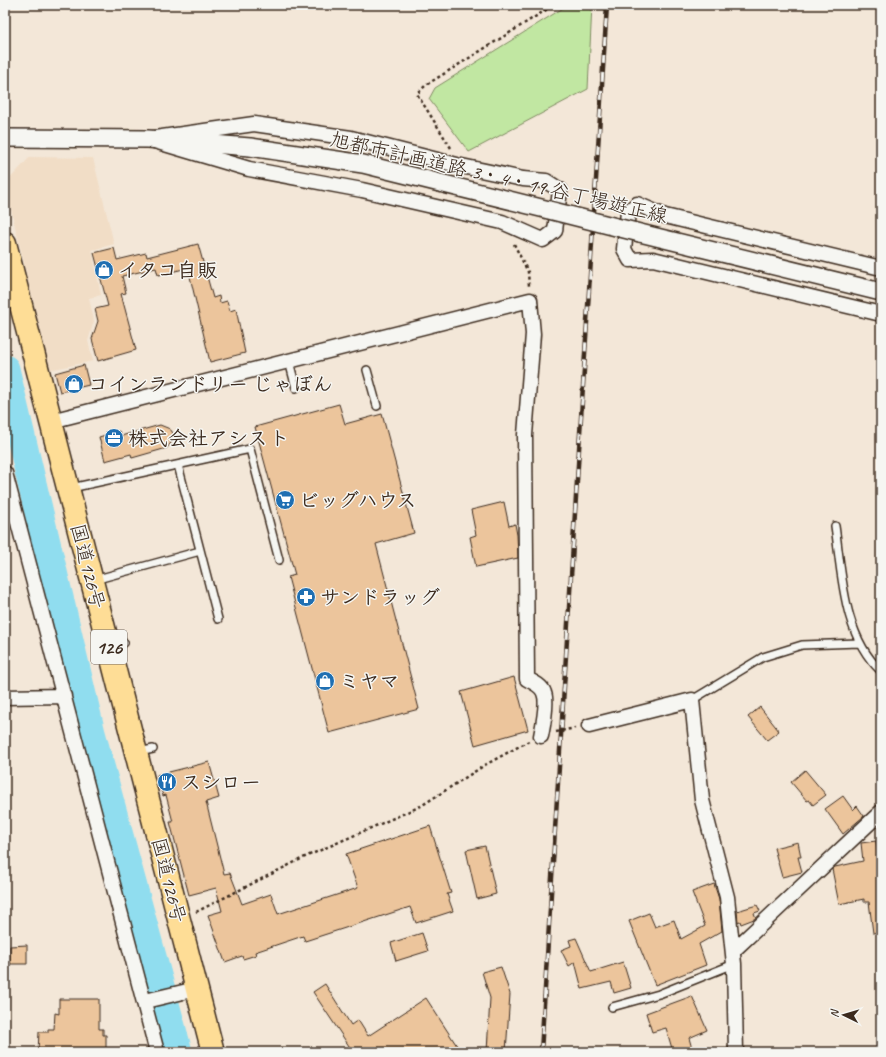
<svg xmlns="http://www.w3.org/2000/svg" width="886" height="1057" viewBox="0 0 886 1057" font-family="Caveat,'Klee One',sans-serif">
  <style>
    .built { fill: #f1ddc6 }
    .green { fill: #c1e7a2; stroke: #7e8860 }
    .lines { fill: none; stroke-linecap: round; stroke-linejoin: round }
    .river { stroke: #90ddef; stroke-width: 29 }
    .building { fill: #ecc59c; stroke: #3b2a1e }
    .service-casing { stroke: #3b2a1e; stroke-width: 10 }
    .minor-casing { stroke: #3b2a1e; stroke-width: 17 }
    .tertiary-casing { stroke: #3b2a1e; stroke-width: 20 }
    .trunk-casing { stroke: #3b2a1e; stroke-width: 25 }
    .path { stroke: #3b2a1e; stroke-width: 2.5; stroke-dasharray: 3 3; stroke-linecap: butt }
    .service { stroke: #f6f6f2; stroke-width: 7 }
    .minor { stroke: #f6f6f2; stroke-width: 14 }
    .tertiary { stroke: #f6f6f2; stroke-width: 17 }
    .trunk { stroke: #fedd96; stroke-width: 22 }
    .rail-casing { stroke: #3b2a1e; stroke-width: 4.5 }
    .rail { stroke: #f6f6f2; stroke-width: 3; stroke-dasharray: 9; stroke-linecap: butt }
    .tertiary-bridge-casing { stroke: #3b2a1e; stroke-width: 20; stroke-linecap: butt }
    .tertiary-bridge { stroke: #f6f6f2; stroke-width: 17 }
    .labels { text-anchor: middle; stroke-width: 3; stroke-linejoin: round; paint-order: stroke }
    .shield { fill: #f6f6f2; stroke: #73675e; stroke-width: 1 }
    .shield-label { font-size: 19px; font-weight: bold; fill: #3b2a1e }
    .street-label { font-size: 20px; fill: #3b2a1e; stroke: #f6f6f2 }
    .poi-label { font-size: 20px; font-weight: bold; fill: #3b2a1e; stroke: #f6f6f2; text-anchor: start }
  </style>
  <rect width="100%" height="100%" fill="#f3e7d8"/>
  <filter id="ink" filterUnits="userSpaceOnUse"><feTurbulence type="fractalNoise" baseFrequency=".025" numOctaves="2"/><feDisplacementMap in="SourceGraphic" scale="8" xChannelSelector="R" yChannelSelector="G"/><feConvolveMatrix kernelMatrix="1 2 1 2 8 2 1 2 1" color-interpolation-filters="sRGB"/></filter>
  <g filter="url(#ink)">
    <path class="built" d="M30 157 93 158 114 244 92 250 101 295 89 298 94 321 88 341 93 361 49 370 5 184Z"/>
    <path class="green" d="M568 5H592L588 89 469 152 429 99 435 88Z"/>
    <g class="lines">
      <path class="river" d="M5 369 91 733 178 1052"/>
    </g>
    <path class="building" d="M198 244 213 298 219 296 220 303 227 301 230 311 236 309 245 353 210 362 188 268 158 275 156 268 122 276 126 293 121 294 136 350 98 361 92 339 98 321 95 309 108 306 94 253 114 248 117 260 146 253 147 257Z
      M84 365 89 385 60 392 55 373Z
      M339 404 345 424 382 414 414 533 376 544 419 709 329 733 288 577 295 575 255 427Z
      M160 425 170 429 173 433 174 439 167 448 132 458 131 454 105 461 99 437 119 431 121 436Z
      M504 502 509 526 515 524 517 535 518 558 476 567 470 537 476 535 471 510Z
      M514 677 528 730 475 745 461 692Z
      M760 707 779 731 767 740 748 717Z
      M209 762 219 798 206 802 224 874 230 873 242 904 271 894 278 914 358 888 346 854 430 826 451 893 447 894 453 911 416 923 410 907 305 941 303 936 255 952 256 955 243 959 242 956 225 962 208 915 222 911 216 888 189 895 170 822H173L166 795 163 796 157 775Z
      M805 770 826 795 813 805 809 800 807 801 791 782Z
      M843 796 853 810 857 806 864 816 843 834 825 809Z
      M876 841 879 863H881V932L873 933 869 902H864V899L839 904 832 869 835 867 863 861 861 843Z
      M798 842 801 857H798L802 872 782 877 774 848Z
      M485 846 496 894 477 899 466 850Z
      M714 884 719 899 722 931 699 944 706 965 655 985 629 921 649 913 655 927 674 920 681 939 705 926 692 892Z
      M757 905 760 911 754 913 756 918 754 919 741 924 740 921 738 922 737 911Z
      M422 933 428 951 396 961 391 943Z
      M576 938 591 972 623 962 631 988 614 993 611 982 582 989 575 962 569 966 561 950 571 946 569 940Z
      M27 945V964H10V946Z
      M501 967 510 994 506 1052H487L490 998 482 972Z
      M325 984 351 1025 358 1020 368 1036 426 998 461 1052H353L313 992Z
      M692 996 707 1030 689 1038 693 1052H673L666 1028 652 1032 646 1013Z
      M59 999H99V1029H103V1035H106V1052H38L39 1032H48V1029H54L55 1013 59 1014Z"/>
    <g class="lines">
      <defs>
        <path id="service" d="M289 361 296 388
          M367 370 377 406
          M178 465 218 619
          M71 488 250 449 279 560
          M835 526C842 574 843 636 881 671
          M94 580 200 551
          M111 647 124 643
          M692 700 763 657 802 645 859 643
          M139 752 153 749
          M612 1007 659 994 734 964"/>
        <path id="minor" d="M254 124 351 138 457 165 523 179 546 181 560 190 555 231 543 240 502 222 362 190 249 169 148 139Z
          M881 268 665 216 637 204 628 212 624 249 630 260 653 259 881 314
          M51 421 530 300 533 334 525 435 527 679C533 682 542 686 544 693 548 702 543 726 541 736
          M5 473 157 1052
          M5 697 64 696
          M589 726 692 700 702 800 727 897 734 964 736 1052
          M734 950 881 812
          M145 1001 196 989"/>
        <path id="tertiary" d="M5 138 148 139 250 147 363 164 549 210
          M640 233 881 292"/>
        <path id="trunk" d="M5 243 213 1052"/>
      </defs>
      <use href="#service" class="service-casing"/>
      <use href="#minor" class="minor-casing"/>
      <use href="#tertiary" class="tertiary-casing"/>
      <use href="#trunk" class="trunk-casing"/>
      <path class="path" d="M451 148 417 94 426 85 554 5
        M514 244 528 272 529 286
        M556 732 575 728
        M196 912 305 857 421 806 485 765 529 741"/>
      <use href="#service" class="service"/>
      <use href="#minor" class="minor"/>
      <use href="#tertiary" class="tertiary"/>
      <use href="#trunk" class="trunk"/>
      <defs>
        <path id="rail" d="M541 1052 607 5"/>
      </defs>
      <use href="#rail" class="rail-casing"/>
      <use href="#rail" class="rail"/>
      <defs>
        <path id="tertiary-bridge" d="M549 210 640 233"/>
      </defs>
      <use href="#tertiary-bridge" class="tertiary-bridge-casing"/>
      <use href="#tertiary-bridge" class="tertiary-bridge"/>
    </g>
  </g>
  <defs>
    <symbol id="shop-disc" viewBox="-11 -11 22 22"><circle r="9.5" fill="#1f6fb2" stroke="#f6f6f2"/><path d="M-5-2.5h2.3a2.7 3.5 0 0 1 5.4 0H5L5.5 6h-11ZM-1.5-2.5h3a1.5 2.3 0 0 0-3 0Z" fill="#fff"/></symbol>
    <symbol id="office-disc" viewBox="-11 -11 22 22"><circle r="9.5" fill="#1f6fb2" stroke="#f6f6f2"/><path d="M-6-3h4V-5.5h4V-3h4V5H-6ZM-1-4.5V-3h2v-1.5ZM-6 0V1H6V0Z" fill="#fff"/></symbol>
    <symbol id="supermarket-disc" viewBox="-11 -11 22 22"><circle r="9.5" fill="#1f6fb2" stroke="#f6f6f2"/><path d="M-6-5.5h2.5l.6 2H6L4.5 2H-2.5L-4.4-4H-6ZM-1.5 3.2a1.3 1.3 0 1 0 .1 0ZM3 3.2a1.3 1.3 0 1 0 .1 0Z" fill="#fff"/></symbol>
    <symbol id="pharmacy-disc" viewBox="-11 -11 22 22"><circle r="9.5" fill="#1f6fb2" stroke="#f6f6f2"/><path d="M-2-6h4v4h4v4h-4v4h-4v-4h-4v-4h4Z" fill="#fff"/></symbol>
    <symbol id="restaurant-disc" viewBox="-11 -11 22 22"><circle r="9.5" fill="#1f6fb2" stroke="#f6f6f2"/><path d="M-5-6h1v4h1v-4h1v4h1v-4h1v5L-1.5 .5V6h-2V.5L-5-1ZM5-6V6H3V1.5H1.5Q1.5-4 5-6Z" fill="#fff"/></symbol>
  </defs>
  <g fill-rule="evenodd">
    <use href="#shop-disc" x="93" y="259" width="22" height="22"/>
    <use href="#shop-disc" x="63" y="373" width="22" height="22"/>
    <use href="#office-disc" x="103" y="427" width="22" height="22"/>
    <use href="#supermarket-disc" x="274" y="489" width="22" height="22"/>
    <use href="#pharmacy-disc" x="295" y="586" width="22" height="22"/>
    <use href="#shop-disc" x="314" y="670" width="22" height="22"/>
    <use href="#restaurant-disc" x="156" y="771" width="22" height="22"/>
  </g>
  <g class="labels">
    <rect class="shield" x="91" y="630" width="36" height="34" rx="3"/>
    <g class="shield-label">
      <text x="109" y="654">126</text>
    </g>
    <g class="street-label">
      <text transform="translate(499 177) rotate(13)" y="7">旭都市計画道路 3・4・19 谷丁場遊正線</text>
      <text transform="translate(88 566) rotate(76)" y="7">国道126号</text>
      <text transform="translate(169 880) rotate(76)" y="7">国道126号</text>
    </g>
    <g class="poi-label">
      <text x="118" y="277">イタコ自販</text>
      <text x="88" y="391">コインランドリー じゃぼん</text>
      <text x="128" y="445">株式会社アシスト</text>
      <text x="299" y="507">ビッグハウス</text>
      <text x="320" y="604">サンドラッグ</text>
      <text x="339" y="688">ミヤマ</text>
      <text x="181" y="789">スシロー</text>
    </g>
  </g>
  <rect width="886" height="1057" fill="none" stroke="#f6f6f2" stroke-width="20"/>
  <rect x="10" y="10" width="866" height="1037" fill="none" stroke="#3b2a1e" stroke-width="1.5" filter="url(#ink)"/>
  <g transform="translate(844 1015) rotate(275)" stroke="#f6f6f2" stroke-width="3" paint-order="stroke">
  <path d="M0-3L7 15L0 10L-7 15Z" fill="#3b2a1e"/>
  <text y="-6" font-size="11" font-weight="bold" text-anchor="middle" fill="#3b2a1e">N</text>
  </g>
</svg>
